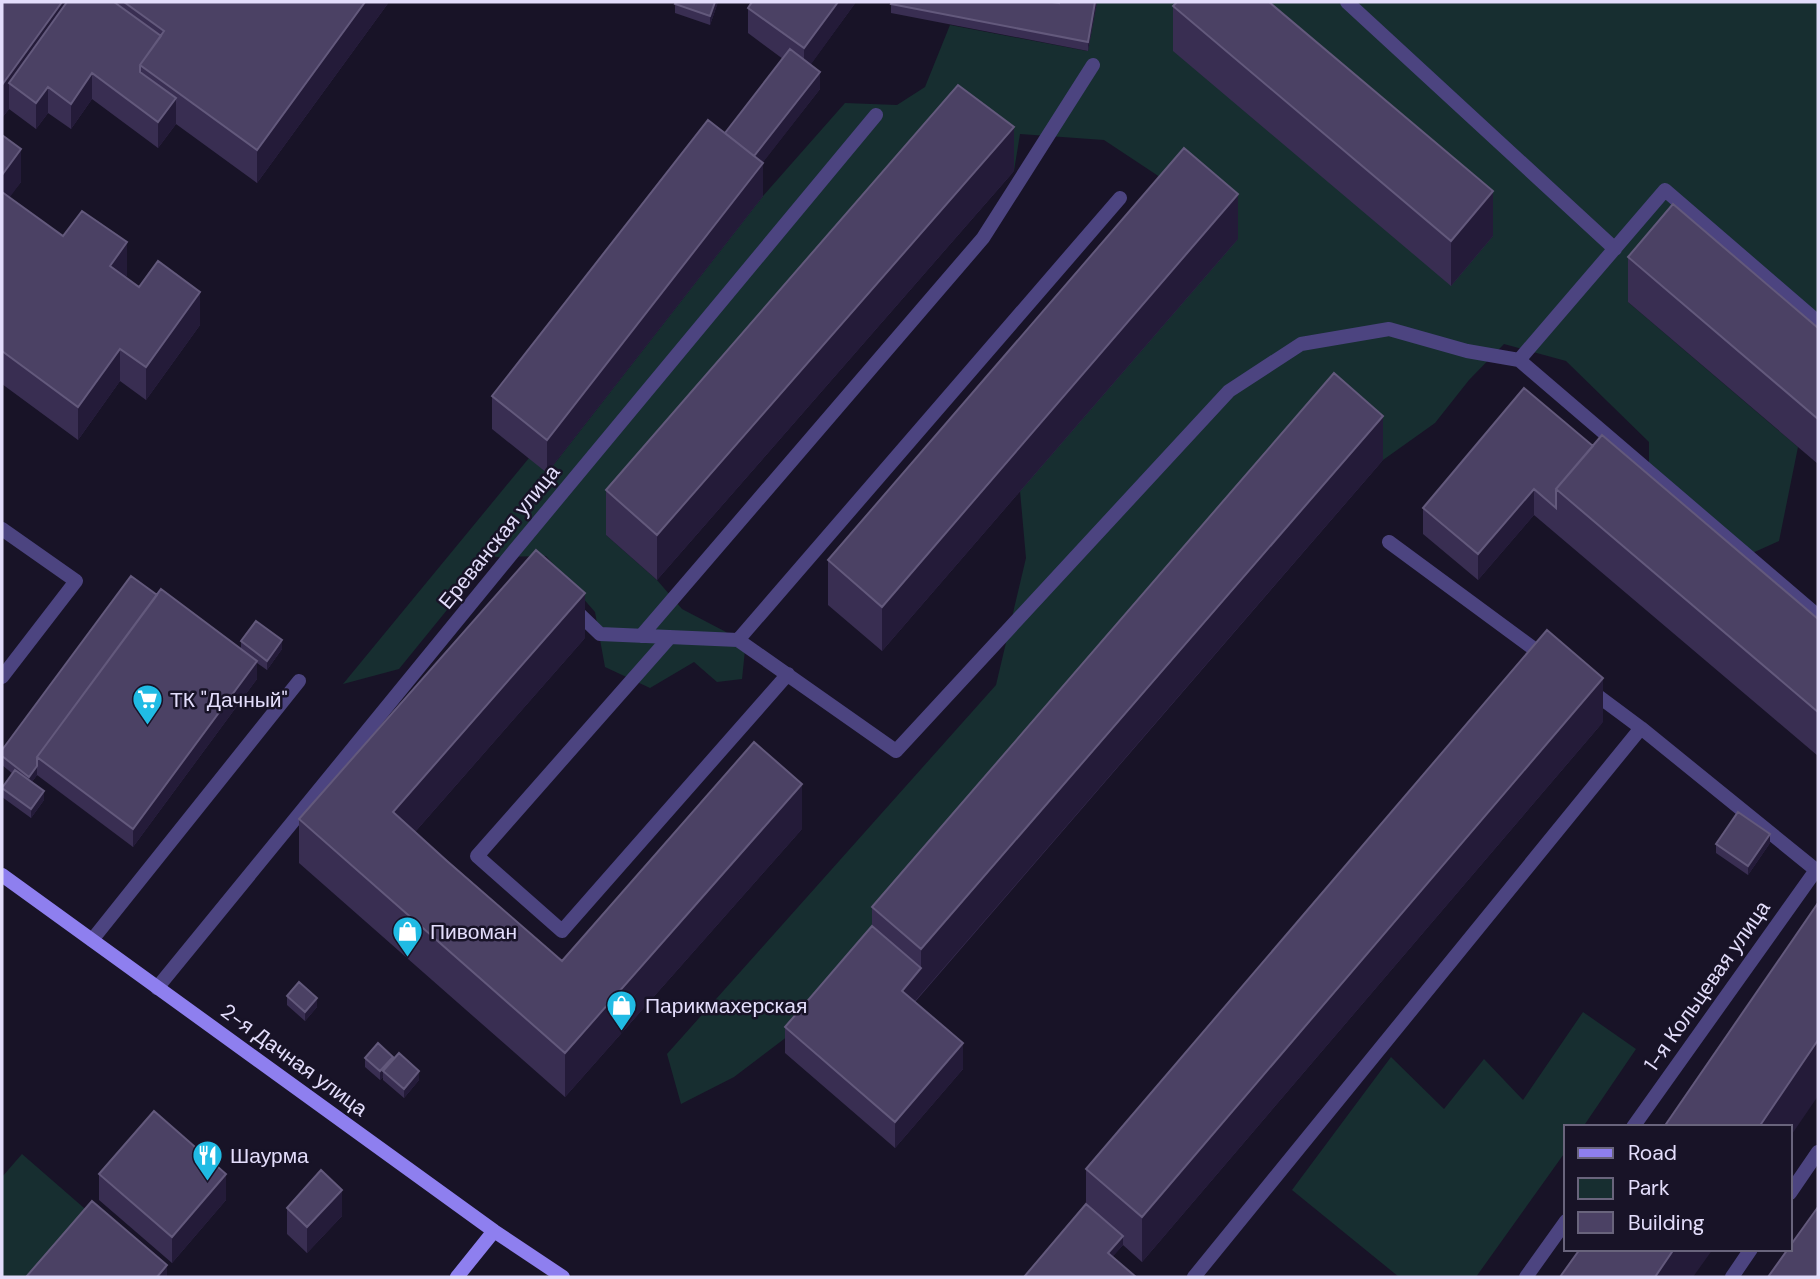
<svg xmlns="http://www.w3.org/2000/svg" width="1820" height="1279" viewBox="0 0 1820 1279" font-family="'DM Sans',sans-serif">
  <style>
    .green { fill: #172e30 }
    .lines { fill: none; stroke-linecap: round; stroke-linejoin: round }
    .lane { stroke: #4c4480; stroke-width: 14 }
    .street { stroke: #4c4480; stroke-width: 14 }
    .secondary { stroke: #8e7fef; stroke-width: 14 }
    .wall { fill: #392e52 }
    .shaded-wall { fill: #241b39 }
    .building { fill: #4b4164; stroke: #63597c; stroke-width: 2 }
    .labels { text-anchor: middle; stroke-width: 5; stroke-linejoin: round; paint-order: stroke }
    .street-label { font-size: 21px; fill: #e3ddfb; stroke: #181327 }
    .poi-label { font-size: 21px; fill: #e3ddfb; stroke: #181327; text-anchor: start }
  </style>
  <rect width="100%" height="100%" fill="#181327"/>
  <path class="green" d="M1097 2H1818V372L1628 302 1798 447 1779 541 1710 572 1649 519V442L1566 361 1504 344 1469 380 1435 423 1383 460 821 1011 734 1077 681 1104 667 1054 996 685 1026 558 1020 491 1184 193 1104 140 1020 134 1014 171 958 130 606 535 657 580 682 609 726 632 745 650 742 679 717 682 694 662 650 688 605 667 595 612 546 556 490 557 399 669 343 684 529 458 548 472 763 196 845 103 897 105 925 87 950 25 1087 51Z
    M1583 1012 1636 1049 1583 1127H1566V1151L1476 1277H1399L1292 1190 1391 1057 1444 1109 1484 1059 1523 1100Z
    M22 1154 99 1221 50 1277H2V1177Z"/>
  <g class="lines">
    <path class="lane" d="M1347 2 1615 249
      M1519 360 1665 190 1818 322
      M2 529 76 581 2 677
      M1389 542 1545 657
      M573 608 600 634 738 640 896 751 1229 391 1301 344 1389 329 1467 351 1519 360 1818 616
      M641 636 983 238 1093 65
      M670 637 477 856 562 931 788 674
      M738 640 1120 198
      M1590 690 1641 728 1816 870
      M92 940 299 681
      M1790 1193 1818 1152
      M1194 1277 1641 728
      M1732 1277 1751 1249"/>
    <path class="street" d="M157 988 514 551 876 115
      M1633 1127 1816 870 1818 872
      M1526 1277 1566 1221"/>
    <path class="secondary" d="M2 875 494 1231 563 1277
      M457 1277 494 1231"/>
  </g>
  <path class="wall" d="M2 2H389L257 183 176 124 158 148 92 99 71 129 48 113 36 129 9 109 2 118Z
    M718 2 710 25 675 13V4Z
    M752 2H856L810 65 820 89 762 163 763 196 547 473 492 429V396L725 133 783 59 748 33V8Z
    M1059 2H1097L1088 51 891 13V4L1059 3Z
    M1173 6 1493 236 1451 286 1173 51Z
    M2 135 21 182 9 197 63 236 127 275 126 277 139 287 200 325 146 400 120 381 78 440 2 384Z
    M1014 171 657 580 606 535V490Z
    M1238 239 882 651 828 605V560Z
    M1628 257 1818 328V464L1628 302Z
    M1593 446 1818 619V756L1534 515 1478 580 1423 534V508Z
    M1383 460 915 1002 963 1069 895 1148 785 1053V1027L872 926V907Z
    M157 595 241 649V641L282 649 267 670 257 663V679L133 847 37 775 32 782 44 800 31 818 2 797V788L13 774 2 765V750Z
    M585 638 415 832 562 961 802 829 565 1097 299 863V819Z
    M1603 722 1142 1262 1123 1245 1112 1257 1024 1277 1086 1204V1169Z
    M1770 843 1748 875 1716 853V844Z
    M287 996 317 1007 305 1021 287 1005Z
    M365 1058 393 1060 419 1080 404 1098 383 1080V1077L380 1080 365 1067Z
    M99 1174 226 1200 172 1263 99 1200Z
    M287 1208 342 1216 307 1253 287 1234Z"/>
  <path class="shaded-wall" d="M62 2H84L9 83V109L2 118V85Z
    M365 2H389L257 183V150Z
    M715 2H718L710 25V16Z
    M838 2H856L804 74V48Z
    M1095 2H1097L1088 51V42Z
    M820 72V89L747 183V165Z
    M92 73V99L71 129V104Z
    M48 87V113L36 129V103Z
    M176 98V124L158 148V122Z
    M1014 127V171L657 580V535Z
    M21 149V182L2 208V175Z
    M763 163V196L547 473V440Z
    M1493 191V236L1451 286V241Z
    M1238 194V239L882 651V607Z
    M127 242V275L110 299V266Z
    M200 292V325L146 400V367Z
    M120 349V381L78 440V407Z
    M1383 416V460L902 1016V991L921 968V949Z
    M1534 489V515L1478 580V554Z
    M585 593V638L393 857V812Z
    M282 640V649L267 670V661Z
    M257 661V679L133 847V829Z
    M1603 678V722L1142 1262V1217Z
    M37 766V775L29 786V777Z
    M802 784V829L565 1097V1053Z
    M44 791V800L31 818V809Z
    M1770 834V843L1748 875V866Z
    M317 998V1007L305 1021V1012Z
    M1818 1040V1096L1790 1137V1127H1759Z
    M963 1043V1069L895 1148V1122Z
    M393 1057V1066L383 1071V1077L380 1080V1071Z
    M419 1071V1080L404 1098V1089Z
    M226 1174V1200L172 1263V1237Z
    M342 1190V1216L307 1253V1227Z
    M1123 1236V1245L1108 1262V1253Z
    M1674 1249H1713L1693 1277H1655Z
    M167 1265V1277H157Z"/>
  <path class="building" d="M2 2H62L2 85Z
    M67 2H114L161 36 140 65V72L176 98 158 122 92 73 71 104 48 87 36 103 9 83Z
    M124 2H365L257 150 140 65 164 31Z
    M676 2H715L710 16 675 4Z
    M752 2H838L804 48 748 8Z
    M892 2H1052L1059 3V2H1095L1088 42 891 4Z
    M1177 2H1269L1493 191 1451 241 1173 6Z
    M790 49 820 72 754 156 725 133Z
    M958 85 1014 127 657 535 606 490Z
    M708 120 763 163 547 440 492 396Z
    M2 135 21 149 2 175Z
    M1184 148 1238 194 882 607 828 560Z
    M2 192 63 236 82 211 127 242 110 266 139 287 158 261 200 292 146 367 120 349 78 407 2 351Z
    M1673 204 1818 328V419L1628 257Z
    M1334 373 1383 416 921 949 872 907Z
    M1524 388 1593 446 1556 489V508L1534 489 1478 554 1423 508Z
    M1602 435 1818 619V712L1556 489Z
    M536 550 585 593 393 812 447 861 562 961 754 742 802 784 565 1053 299 819Z
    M131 576 157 595 37 757V766L29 777 2 756V750Z
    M161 589 257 661 133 829 37 757Z
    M256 621 282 640 267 661 241 641Z
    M1547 630 1603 678 1142 1217 1086 1169Z
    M15 770 44 791 31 809 2 788Z
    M1738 812 1770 834 1748 866 1716 844Z
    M1818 903V1040L1759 1127H1664Z
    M872 926 921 968 902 991 963 1043 895 1122 785 1027Z
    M299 982 317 998 305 1012 287 996Z
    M378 1043 393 1057 380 1071 365 1058Z
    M399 1053 419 1071 404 1089 383 1071Z
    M154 1111 226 1174 172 1237 99 1174Z
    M321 1170 342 1190 307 1227 287 1208Z
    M92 1201 167 1265 157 1277H26Z
    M1086 1204 1123 1236 1108 1253 1136 1277H1024Z
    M1818 1207V1274L1816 1277H1768L1788 1249H1790V1246Z
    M1580 1249H1674L1655 1277H1560Z"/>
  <defs>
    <symbol id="supermarket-pin" viewBox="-11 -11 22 30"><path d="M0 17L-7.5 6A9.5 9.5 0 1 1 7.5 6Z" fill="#20bbe4" stroke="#181327"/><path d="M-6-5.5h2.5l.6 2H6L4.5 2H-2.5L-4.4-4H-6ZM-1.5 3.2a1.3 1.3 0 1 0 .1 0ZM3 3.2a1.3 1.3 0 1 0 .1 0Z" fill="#fff"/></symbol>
    <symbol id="shop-pin" viewBox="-11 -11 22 30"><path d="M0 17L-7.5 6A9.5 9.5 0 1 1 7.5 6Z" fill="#20bbe4" stroke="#181327"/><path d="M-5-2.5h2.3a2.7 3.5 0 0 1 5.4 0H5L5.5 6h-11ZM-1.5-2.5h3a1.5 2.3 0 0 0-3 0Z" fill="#fff"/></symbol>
    <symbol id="restaurant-pin" viewBox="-11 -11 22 30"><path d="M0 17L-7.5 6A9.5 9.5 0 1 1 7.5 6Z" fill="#20bbe4" stroke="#181327"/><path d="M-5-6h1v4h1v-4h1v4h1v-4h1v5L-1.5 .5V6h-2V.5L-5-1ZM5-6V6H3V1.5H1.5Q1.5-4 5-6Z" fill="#fff"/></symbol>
  </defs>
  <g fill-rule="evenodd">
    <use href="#supermarket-pin" x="130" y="682" width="35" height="47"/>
    <use href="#shop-pin" x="390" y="914" width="35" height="47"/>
    <use href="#shop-pin" x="604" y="988" width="35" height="47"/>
    <use href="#restaurant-pin" x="190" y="1138" width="35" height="47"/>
  </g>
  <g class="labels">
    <g class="street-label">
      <text transform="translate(499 537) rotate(-51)" y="7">Ереванская улица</text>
      <text transform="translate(1707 986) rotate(-55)" y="7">1-я Кольцевая улица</text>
      <text transform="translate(294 1060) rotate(36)" y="7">2-я Дачная улица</text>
    </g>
    <g class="poi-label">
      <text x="170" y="707">ТК "Дачный"</text>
      <text x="430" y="939">Пивоман</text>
      <text x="645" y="1013">Парикмахерская</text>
      <text x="230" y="1163">Шаурма</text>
    </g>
  </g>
  <rect width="1820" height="1279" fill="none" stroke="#e3ddfb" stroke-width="7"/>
  <rect x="1564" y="1125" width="228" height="126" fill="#181327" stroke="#69647c" stroke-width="2"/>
  <rect x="1578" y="1148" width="35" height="10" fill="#8e7fef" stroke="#69647c" stroke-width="2"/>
  <text x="1628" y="1160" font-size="21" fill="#e3ddfb">Road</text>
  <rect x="1578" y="1178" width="35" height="21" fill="#172e30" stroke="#69647c" stroke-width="2"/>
  <text x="1628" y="1195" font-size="21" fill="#e3ddfb">Park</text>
  <rect x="1578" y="1212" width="35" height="21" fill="#4b4164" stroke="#69647c" stroke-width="2"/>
  <text x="1628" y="1230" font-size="21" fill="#e3ddfb">Building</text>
</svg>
